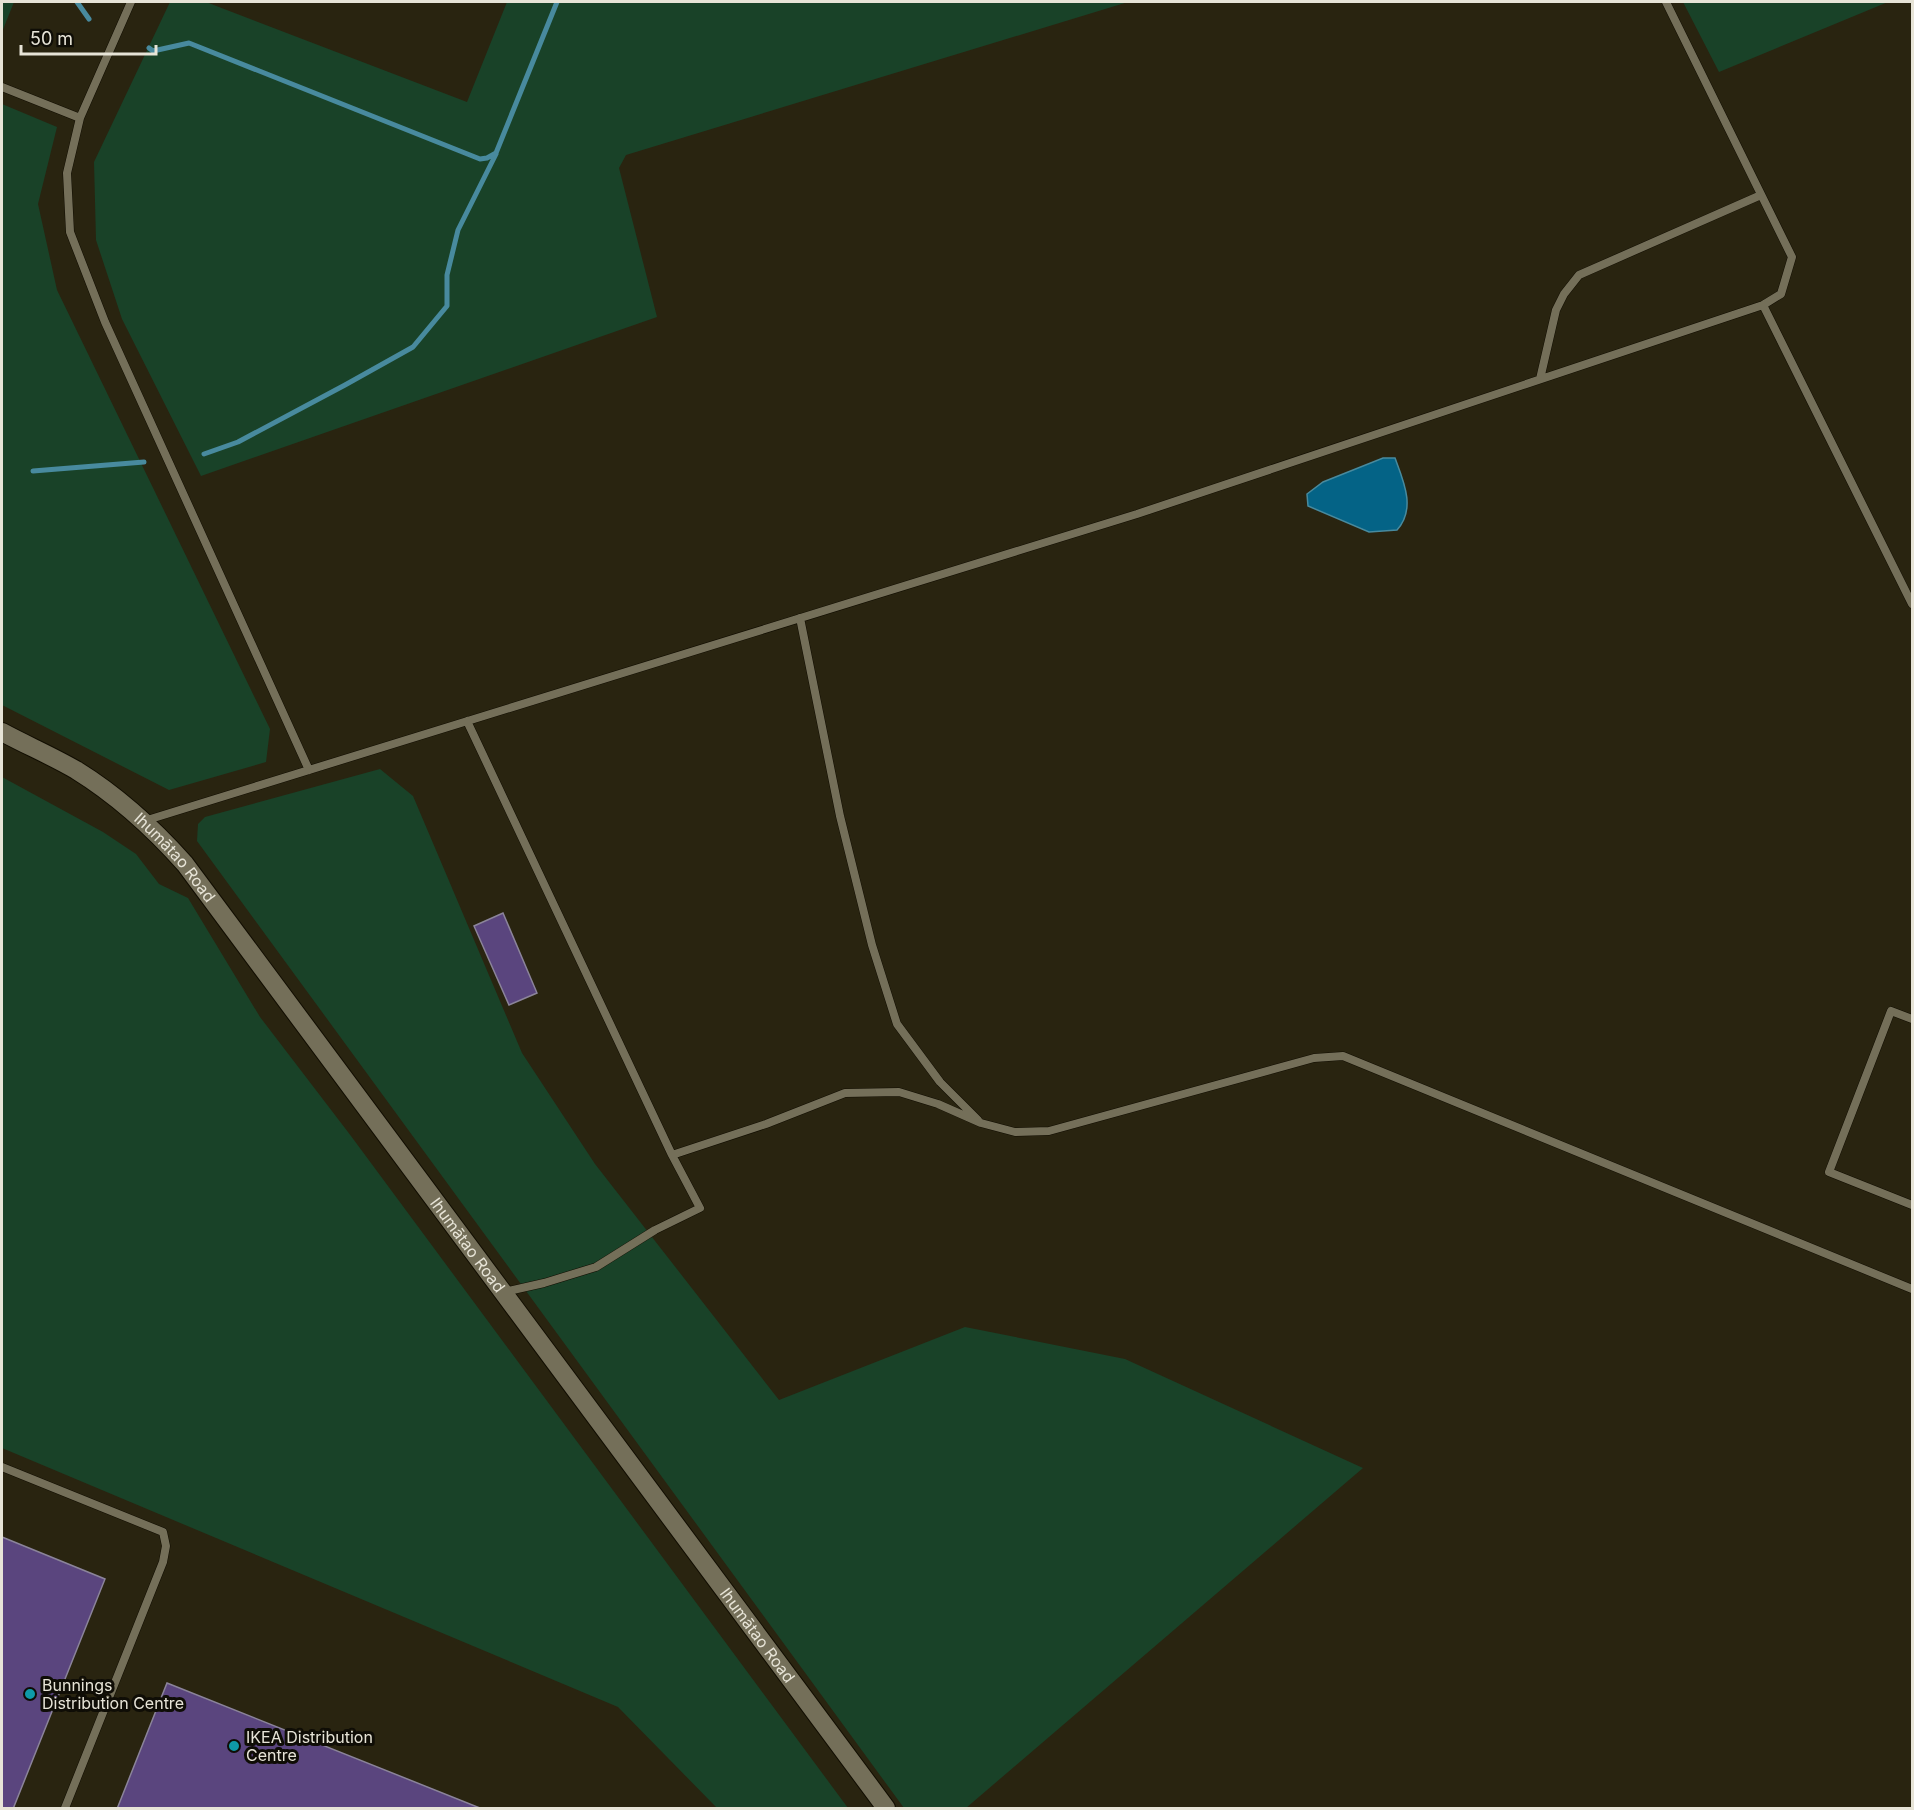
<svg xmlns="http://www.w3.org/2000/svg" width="1914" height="1810" viewBox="0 0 1914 1810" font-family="Inter,sans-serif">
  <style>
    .green { fill: #194228 }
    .water { fill: #046386; stroke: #488a9e; stroke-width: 1.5 }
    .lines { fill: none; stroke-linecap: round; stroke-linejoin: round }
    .stream { stroke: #488a9e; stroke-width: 5 }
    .building { fill: #5a457e; stroke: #8b849a; stroke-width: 1.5 }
    .service-casing { stroke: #110d00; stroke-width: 9 }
    .tertiary-casing { stroke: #110d00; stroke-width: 20 }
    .service { stroke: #746f59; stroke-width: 8 }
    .tertiary { stroke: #746f59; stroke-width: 18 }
    .culture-dot { fill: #0f9aa8; stroke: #0f0d06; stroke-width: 2 }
    .labels { text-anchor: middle; stroke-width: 6; stroke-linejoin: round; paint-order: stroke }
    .street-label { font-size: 16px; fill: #e7e4d7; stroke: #0f0d06 }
    .poi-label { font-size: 16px; fill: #e7e4d7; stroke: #0f0d06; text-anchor: start }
  </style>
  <rect width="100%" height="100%" fill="#292410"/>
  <path class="green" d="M2 2H14L2 32Z
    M170 2H206L467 102 507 2H1128L626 155 619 168 657 317 201 476 122 319 96 240 94 162Z
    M1683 2H1888L1719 72Z
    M2 104 57 127 38 204 57 290 270 729 266 762 169 790 2 705Z
    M380 769 413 796 522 1053 595 1164 779 1400 965 1327 1125 1359 1363 1468 966 1808H904L197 841 198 824 205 817Z
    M2 777 103 832 136 854 159 884 188 898 260 1017 351 1136 848 1808H717L618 1707 2 1448Z"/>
  <path class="water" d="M1383 458H1395C1404 482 1416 509 1397 530L1369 532 1308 506 1307 494 1323 482Z"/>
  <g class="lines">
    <path class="stream" d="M77 2 89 19
      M149 48 153 51 189 43 480 159 487 158 496 153 557 2
      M204 454 238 442 345 385 413 347 447 306V275L458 230 496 154
      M33 471 144 462"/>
  </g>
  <path class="building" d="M503 913 537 993 509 1005 474 926Z
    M2 1537 105 1579 13 1809H2Z
    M167 1683 480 1808V1809H117Z"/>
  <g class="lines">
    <defs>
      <path id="service" d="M131 2 80 118 67 173 70 232 105 322 309 770
        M2 87 80 118
        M1763 305 1912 604
        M1540 379 1556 310 1564 294 1579 275 1761 195
        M800 618 840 816 872 945 897 1024 940 1082 978 1120
        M467 721 672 1155 700 1208 655 1230 596 1267 544 1283 504 1292
        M144 821 1137 514 1763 305 1781 294 1792 257 1666 2
        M1912 1019 1891 1011 1829 1172 1912 1205
        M672 1155 766 1124 845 1093 899 1092 938 1104 981 1123 1015 1132 1049 1131 1314 1058 1343 1056 1912 1289
        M2 1467 163 1532 166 1546 163 1562 65 1808"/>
      <g id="tertiary">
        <path id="s1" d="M2 732C26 745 52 756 76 770 118 796 153 828 185 864L886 1808"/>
      </g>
    </defs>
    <use href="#service" class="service-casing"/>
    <use href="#tertiary" class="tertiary-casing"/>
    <use href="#service" class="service"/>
    <use href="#tertiary" class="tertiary"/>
  </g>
  <g class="culture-dot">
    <circle cx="30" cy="1694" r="6"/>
    <circle cx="234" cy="1746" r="6"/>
  </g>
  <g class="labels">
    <g class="street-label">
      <text dy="6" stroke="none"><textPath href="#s1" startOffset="216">Ihumātao Road</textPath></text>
      <text dy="6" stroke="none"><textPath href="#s1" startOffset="702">Ihumātao Road</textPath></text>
      <text dy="6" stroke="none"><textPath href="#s1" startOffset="1188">Ihumātao Road</textPath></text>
    </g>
    <g class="poi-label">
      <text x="42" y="1691">Bunnings<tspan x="42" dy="18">Distribution Centre</tspan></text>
      <text x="246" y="1743">IKEA Distribution<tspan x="246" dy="18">Centre</tspan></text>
    </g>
  </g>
  <rect width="1914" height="1810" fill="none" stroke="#e7e4d7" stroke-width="6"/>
  <path d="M21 45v9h135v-9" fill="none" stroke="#e7e4d7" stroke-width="3"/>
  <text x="30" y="45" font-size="18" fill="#e7e4d7" stroke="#0f0d06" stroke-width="4.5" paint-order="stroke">50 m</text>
</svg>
